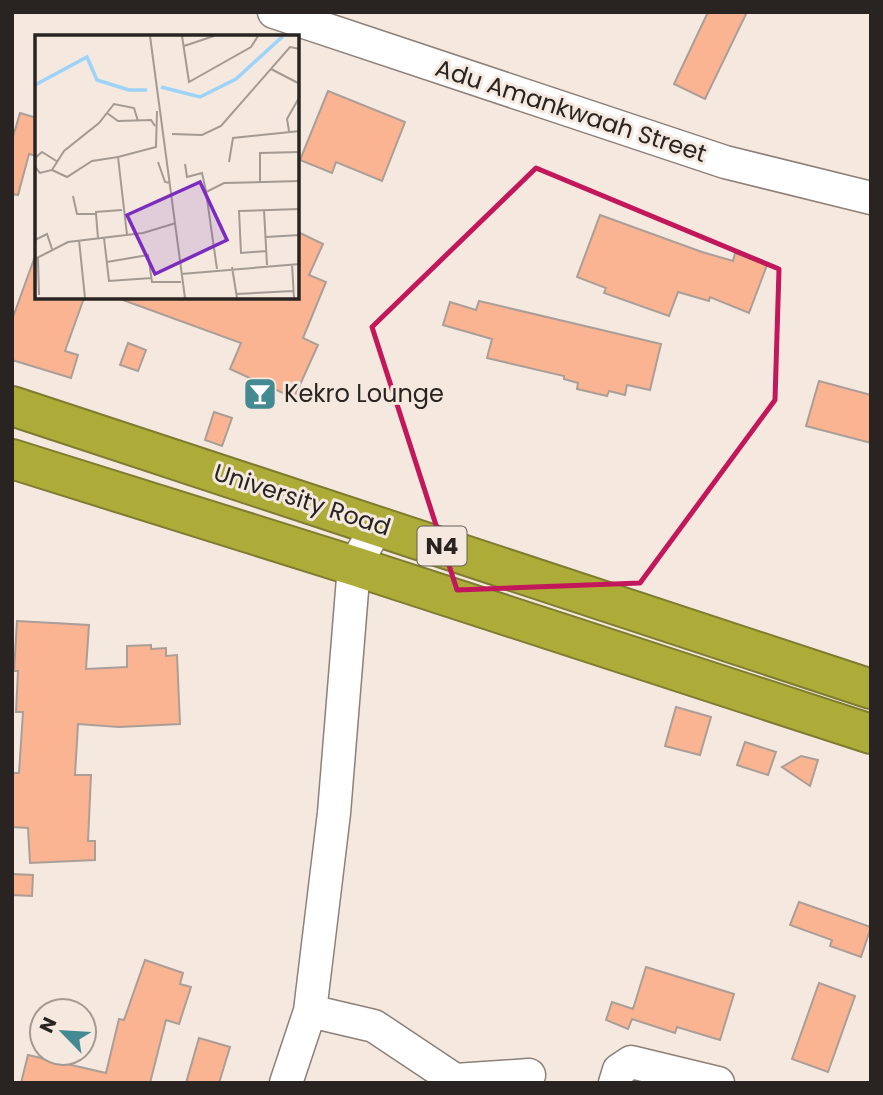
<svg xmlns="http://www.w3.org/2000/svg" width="883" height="1095" viewBox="0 0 883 1095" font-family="Poppins,sans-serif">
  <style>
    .building { fill: #fab491; stroke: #ab9e98; stroke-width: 2 }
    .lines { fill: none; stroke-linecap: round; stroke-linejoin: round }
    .minor-casing { stroke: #8c8079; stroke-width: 35 }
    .highway-casing { stroke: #7f7c31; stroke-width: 42 }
    .minor { stroke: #fff; stroke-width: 32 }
    .highway { stroke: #adac39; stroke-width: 38 }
    .marked { fill: none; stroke: #c2185b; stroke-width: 5; stroke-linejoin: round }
    .labels { text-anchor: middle; stroke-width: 6; stroke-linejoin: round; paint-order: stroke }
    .shield { fill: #f4e8df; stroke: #665f5a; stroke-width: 2 }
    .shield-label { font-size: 23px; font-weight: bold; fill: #292421 }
    .street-label { font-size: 24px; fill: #292421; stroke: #f4e8df }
    .poi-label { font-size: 24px; fill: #292421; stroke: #f4e8df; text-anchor: start }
    .inset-river { fill: none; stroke: #9dd3f8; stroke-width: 3.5 }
    .inset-road { fill: none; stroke: #a39a93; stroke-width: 2 }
    .view { fill: #7b2cbf; fill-opacity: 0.15; stroke: #7b2cbf; stroke-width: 3.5 }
    .inset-edge { fill: none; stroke: #292421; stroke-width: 3.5 }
  </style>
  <rect width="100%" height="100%" fill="#f4e8df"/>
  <path class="building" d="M708 12H747L705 99 674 84Z
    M328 91 405 122 382 181 336 162 332 173 300 160Z
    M20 113 37 118V156L29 154 18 195 12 194V140Z
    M600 215 702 252 733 261 735 253 767 265 749 313 710 297 709 301 678 292 669 316 604 293 606 288 577 277Z
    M298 232 323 244 309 275 326 282 303 338 318 345 294 398 230 369 241 343 123 300V298H298Z
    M34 259H37V298H84L65 351 78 355 71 378 12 360V320Z
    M479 301 661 344 650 390 627 385 625 395 609 391 607 396 577 389 578 383 564 379V376L487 358 492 339 443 325 450 302 476 310Z
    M128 343 146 350 138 371 120 365Z
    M819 381 871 395V443L806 426Z
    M214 412 232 418 222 446 205 440Z
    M17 621 89 625 86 669 127 667V646L151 645V649L166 648V656L177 655 180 724 119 727 78 724 75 775H91L88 841H95V860L30 863 28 828 12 827V773H19L23 712H16L18 671H14Z
    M676 707 711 717 700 755 665 746Z
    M745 742 776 752 768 775 737 765Z
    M801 756 818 760 810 786 782 767Z
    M12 874 33 875 32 896 12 895Z
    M799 902 871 927 861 957 830 946 832 940 790 925Z
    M145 960 183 973 180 984 191 987 179 1024 166 1020 150 1083H21L28 1055 106 1073 119 1019 124 1020Z
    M646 967 734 994 720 1040 677 1027 675 1033 632 1019 628 1029 606 1020 612 1002 633 1009Z
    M819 983 855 996 828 1072 792 1059Z
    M199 1038 230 1047 219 1083H186Z"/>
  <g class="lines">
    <defs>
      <path id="minor" d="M274 12 725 162 871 198
        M310 1011 374 1026 455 1080 529 1075
        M286 1083 310 1011 334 813 354 566 378 525
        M615 1083 619 1070 631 1062 718 1083"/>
      <path id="highway" d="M12 406 871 689
        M12 459 354 566 871 734"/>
    </defs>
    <use href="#minor" class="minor-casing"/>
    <use href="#highway" class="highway-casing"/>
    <use href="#minor" class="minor"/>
    <use href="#highway" class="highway"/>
  </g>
  <path class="marked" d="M536 168 779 269 775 400 640 583 457 590 372 327Z"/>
  <defs>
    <symbol id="bar-square" viewBox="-11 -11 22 22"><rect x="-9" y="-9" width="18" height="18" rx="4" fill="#438a93" stroke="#f4e8df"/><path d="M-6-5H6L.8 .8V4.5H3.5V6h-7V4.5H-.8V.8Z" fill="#fff"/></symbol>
  </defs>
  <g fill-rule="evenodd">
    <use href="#bar-square" x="241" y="375" width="38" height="38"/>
  </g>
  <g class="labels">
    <rect class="shield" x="417.5" y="526.5" width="49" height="39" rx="5"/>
    <g class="shield-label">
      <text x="442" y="554">N4</text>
    </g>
    <g class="street-label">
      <text transform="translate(571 111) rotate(18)" y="8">Adu Amankwaah Street</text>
      <text transform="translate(302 500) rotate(18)" y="8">University Road</text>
    </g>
    <g class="poi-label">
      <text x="284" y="402">Kekro Lounge</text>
    </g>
  </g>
  <g transform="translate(35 35)">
    <rect width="264" height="264" fill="#f4e8df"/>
    <path class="inset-river" d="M0 50 52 22 62 45 94 55H112M126 52 165 62 201 44 248 1"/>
    <path class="inset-road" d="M115 1 150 263M147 1 154 47 216 12 223 1M149 11 179 1M236 34 265 49M72 78 83 86 116 85 120 91M254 96 252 84 265 61M137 99 167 100 186 91 255 12 265 14M0 123 7 117 23 127M123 127 130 147 135 148M194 127 198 103 265 96M150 129 152 142 167 138 171 156M0 132 5 138 17 135 29 116 64 88 79 69 99 73 103 86M17 135 32 142 57 126 83 122M225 147V118L265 117M38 161 42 179H61L63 203M229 175 232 230M60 177 87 175M92 200 83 122 121 112 122 76M231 202 265 200M69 203 74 246 117 243M0 205 12 199 17 214M44 205 50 263M232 216 206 218 204 176 265 174M3 223 4 260M0 224 33 207 108 198 141 188M72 227 113 220 117 247H146M257 229 259 263M197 232 202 263M182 234 171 157 189 148 265 146M146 239 265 229M201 259 258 256"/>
    <path class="view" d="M165 147 192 205 120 239 92 180Z"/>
    <rect width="264" height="264" class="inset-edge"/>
  </g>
  <rect width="883" height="1095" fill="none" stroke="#292421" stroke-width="28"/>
  <g transform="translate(63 1032) rotate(295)"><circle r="33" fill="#f4e8df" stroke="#a39a93" stroke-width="2"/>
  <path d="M0-5L12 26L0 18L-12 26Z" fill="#438a93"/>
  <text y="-10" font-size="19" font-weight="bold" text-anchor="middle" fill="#292421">N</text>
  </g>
</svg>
